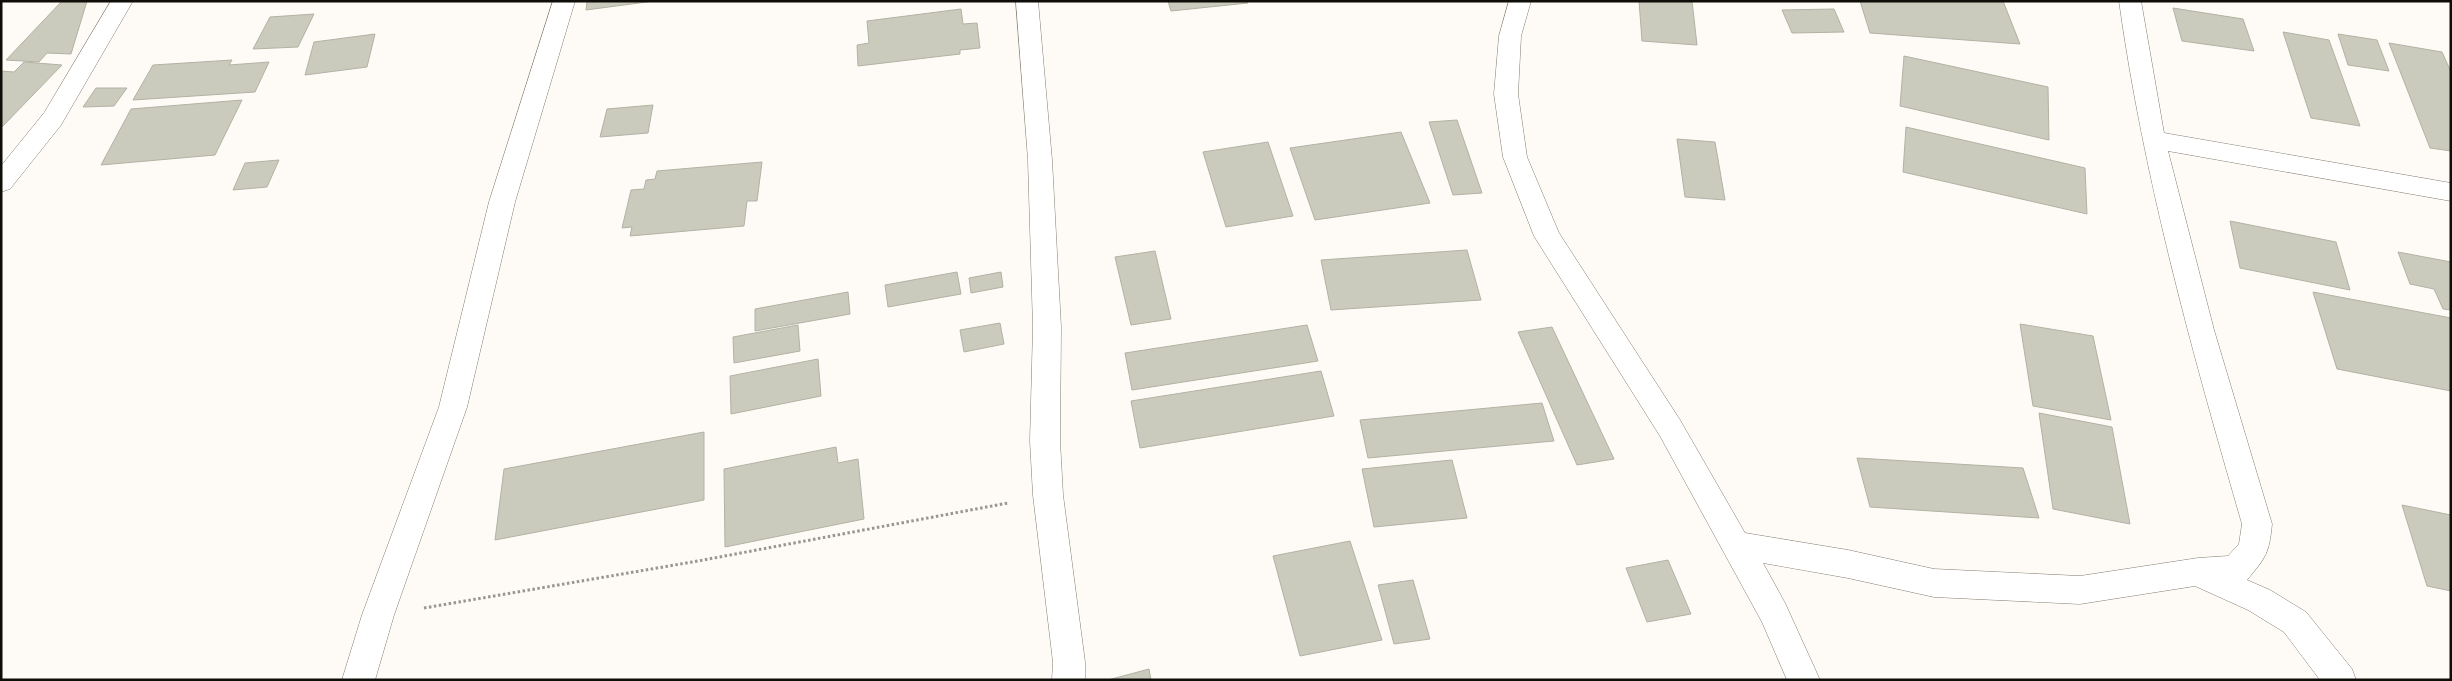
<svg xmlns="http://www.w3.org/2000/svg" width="2452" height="681" viewBox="0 0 2452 681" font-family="'Nunito Sans',sans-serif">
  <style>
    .building { fill: #cbcbbd; stroke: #b2b2a4 }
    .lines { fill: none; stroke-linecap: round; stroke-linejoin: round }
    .minor-casing { stroke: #837c71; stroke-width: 1 }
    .path { stroke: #999691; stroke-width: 3; stroke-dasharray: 2.5 2.5; stroke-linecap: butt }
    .minor { fill: #fff; fill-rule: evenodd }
  </style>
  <rect width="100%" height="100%" fill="#fefbf6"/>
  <path class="building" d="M62 1H87L71 54 47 53 39 62 6 60Z
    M587 1H654L586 10Z
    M1168 1H1247L1248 3 1171 11Z
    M1639 1H1692L1697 45 1642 41Z
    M1860 1H2003L2020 44 1870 33Z
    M2173 8 2243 19 2254 51 2182 41Z
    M961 9 963 24 977 23 980 48 960 50V54L858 66 857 45 869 43 867 21Z
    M1834 9 1844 32 1792 33 1782 10Z
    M314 14 298 47 253 49 270 17Z
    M2283 32 2329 40 2360 126 2311 118Z
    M375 34 367 67 305 75 314 42Z
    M2338 34 2377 40 2389 71 2348 65Z
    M2389 43 2442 52 2451 72V151L2430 148Z
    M1904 56 2048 87 2049 140 1900 106Z
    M232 60 229 65 269 62 255 92 133 100 153 65Z
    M24 62 62 65 1 128V71L14 72Z
    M96 88H127L114 106 83 107Z
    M242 100 215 155 101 165 131 109Z
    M653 105 648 133 600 137 607 109Z
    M1457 120 1482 193 1453 195 1429 122Z
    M1906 127 2085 168 2087 214 1903 172Z
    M1401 132 1430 203 1315 220 1290 148Z
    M1677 139 1715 142 1725 200 1685 197Z
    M1268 142 1293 216 1226 227 1203 152Z
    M279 160 267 187 233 190 245 163Z
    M762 162 757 201H747L744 226 630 236 632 227 622 228 631 190 644 189 646 180 655 179 657 171Z
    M2230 221 2336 242 2350 290 2240 268Z
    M1467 250 1481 300 1331 310 1321 260Z
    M1155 251 1171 319 1131 325 1115 257Z
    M2398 252 2451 262V310L2443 309 2434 289 2410 284Z
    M957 272 961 294 888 307 885 285Z
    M1001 272 1003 287 971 293 969 278Z
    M848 292 850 314 755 331V309Z
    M2313 292 2451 318V391L2337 369Z
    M1000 323 1004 344 964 352 960 330Z
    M2020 324 2093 336 2111 420 2033 406Z
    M798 325 800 351 734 363 733 337Z
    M1307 325 1318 361 1132 390 1125 353Z
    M1552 327 1614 459 1577 465 1518 332Z
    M818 359 821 396 731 414 730 376Z
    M1321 371 1334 416 1140 448 1131 401Z
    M1542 403 1554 441 1368 458 1360 420Z
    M2039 413 2112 427 2130 524 2053 509Z
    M704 432V500L495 540 504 469Z
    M836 447 838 463 858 459 864 519 725 547 724 469Z
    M1857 458 2023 468 2039 518 1870 507Z
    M1452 460 1467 518 1374 527 1362 469Z
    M2402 505 2451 515V591L2427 586Z
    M1350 541 1382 640 1300 656 1273 556Z
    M1668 560 1691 614 1647 622 1626 568Z
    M1413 580 1430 639 1394 644 1378 585Z
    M1149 669 1151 680H1108Z"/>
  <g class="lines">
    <defs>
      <path id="minor" d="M111 1H133L61 125 10 189 1 192V166L44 113Z
        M553 1H575L515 202 467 407 394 615 375 680H342L362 615 439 407 489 202Z
        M1016 1H1038L1052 160 1061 327 1060 441 1063 495 1085 662V680H1052L1053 662 1033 495 1030 441 1033 327 1028 160Z
        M1509 1H1531L1521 36 1518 94 1527 157 1559 233 1680 420 1745 533 1848 550 1934 569 2080 576 2198 558 2228 556 2239 544 2242 524C2192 351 2144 180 2119 1H2141L2164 133 2451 183V201L2168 151 2214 330 2272 524C2269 554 2266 557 2247 580L2270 590 2306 612 2352 669 2356 680H2320L2284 632 2248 610 2195 586 2080 604 1934 597 1848 578 1763 563 1785 603 1820 680H1787L1762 622 1660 436 1534 236 1503 157 1494 94 1499 36Z"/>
    </defs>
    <use href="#minor" class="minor-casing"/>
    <path class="path" d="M424 608 698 561 1008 503"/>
    <use href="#minor" class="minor"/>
  </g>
  <rect width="2452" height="681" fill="none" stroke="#0f0d08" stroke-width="5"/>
</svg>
